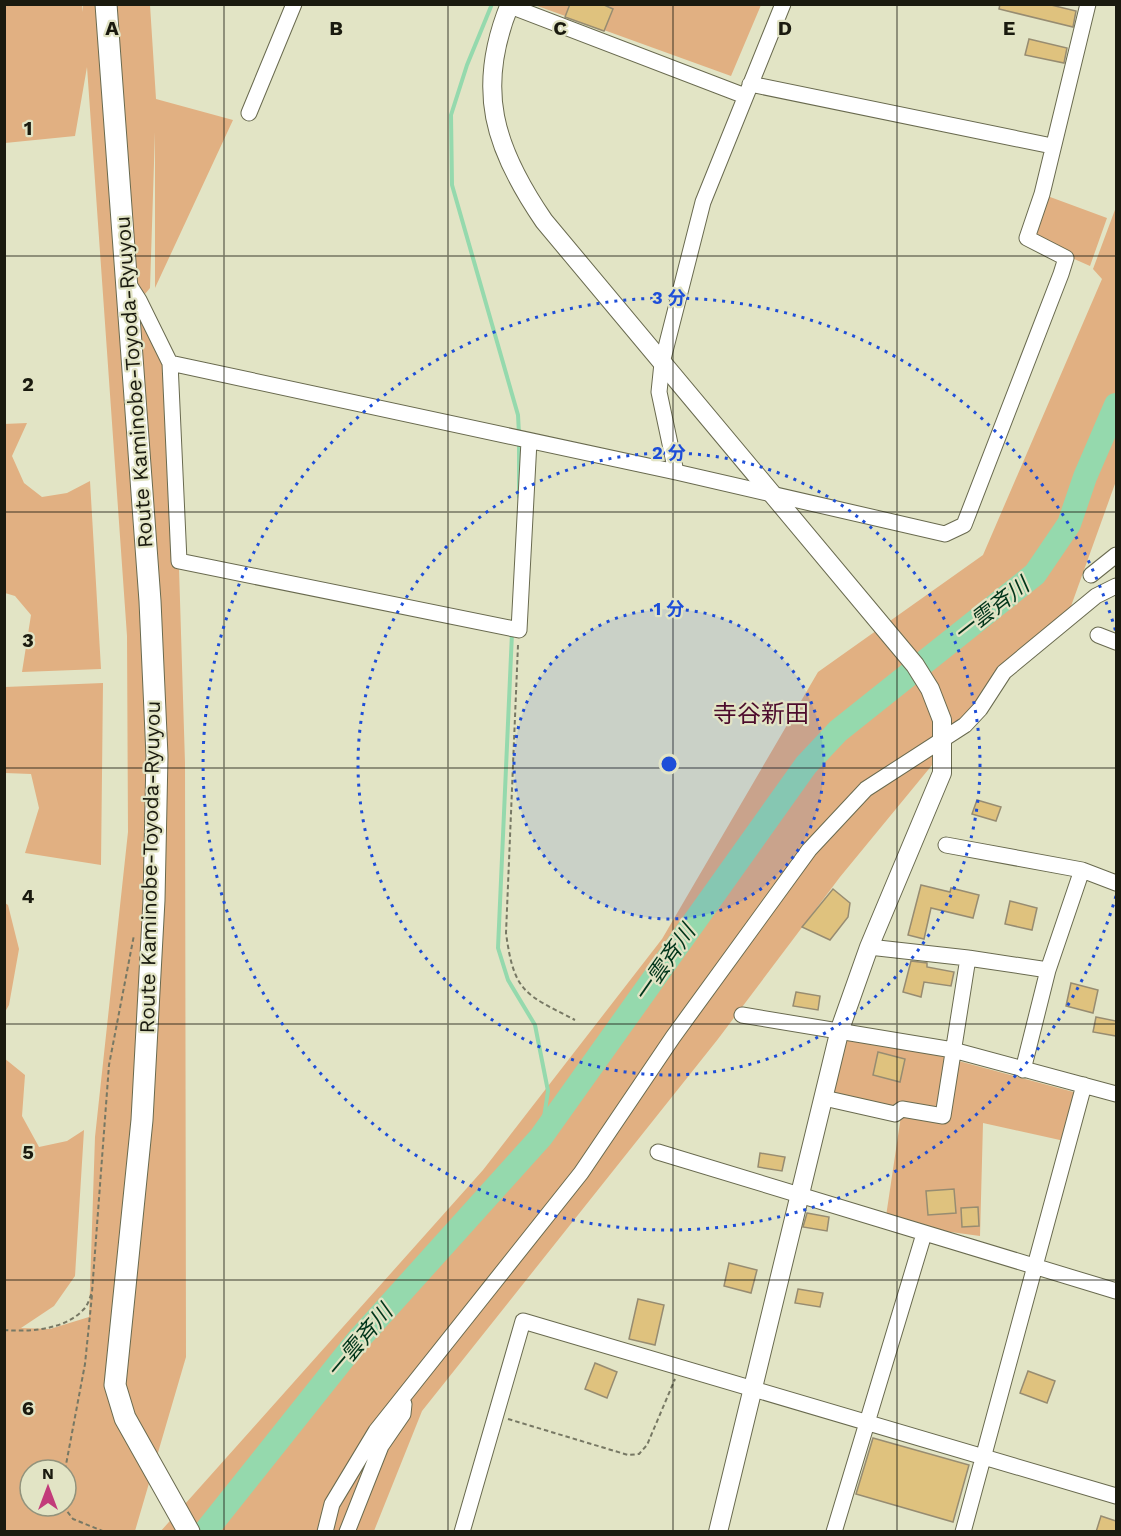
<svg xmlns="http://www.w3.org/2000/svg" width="1121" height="1536" viewBox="0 0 1121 1536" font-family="'Work Sans','Noto Sans JP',sans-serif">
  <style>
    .green { fill: #e1b082; fill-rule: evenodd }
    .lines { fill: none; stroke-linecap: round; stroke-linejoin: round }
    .stream { stroke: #95d9ad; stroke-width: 4 }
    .river { stroke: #95d9ad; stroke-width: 24 }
    .building { fill: #dfc27e; stroke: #978c71; stroke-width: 1.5 }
    .minor-casing { stroke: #696a4f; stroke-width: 17 }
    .tertiary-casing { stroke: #696a4f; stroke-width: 20 }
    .secondary-casing { stroke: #696a4f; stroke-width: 23 }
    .path { stroke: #777864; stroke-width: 2; stroke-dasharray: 4.5 3; stroke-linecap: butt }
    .minor { stroke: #fff; stroke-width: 15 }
    .tertiary { stroke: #fff; stroke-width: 18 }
    .secondary { stroke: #fff; stroke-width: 21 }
    .grid { fill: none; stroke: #1a1a0f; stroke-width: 1.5; stroke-opacity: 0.55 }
    .ring { fill: none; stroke: #1d4ed8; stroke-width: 3; stroke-dasharray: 3 6 }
    .labels { text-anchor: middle; stroke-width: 4.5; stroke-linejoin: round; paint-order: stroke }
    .street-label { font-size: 21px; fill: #1a1a0f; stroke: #e2e4c5 }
    .water-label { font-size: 22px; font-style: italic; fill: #00351a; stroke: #e2e4c5 }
    .quarter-label { font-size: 24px; fill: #4d0c2c; stroke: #e2e4c5 }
    .grid-label { font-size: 20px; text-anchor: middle; font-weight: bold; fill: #1a1a0f; stroke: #e2e4c5; stroke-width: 4.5; stroke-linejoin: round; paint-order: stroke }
    .centre { fill: #1d4ed8; stroke: #e2e4c5; stroke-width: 3 }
    .ring-label { font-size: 18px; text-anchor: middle; font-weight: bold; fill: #1d4ed8; stroke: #e2e4c5; stroke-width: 4.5; stroke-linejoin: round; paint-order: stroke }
  </style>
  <rect width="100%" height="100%" fill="#e2e4c5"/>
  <path class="green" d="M532 4 761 5 731 76Z
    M5 5H82L83 12V5H150L156 99 233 120 155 288V132L150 288 140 300 170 363 179 568 185 763 186 1357 135 1531H5L4 1058 25 1075 22 1116 39 1147 67 1141 84 1130 75 1276 54 1306 21 1328 50 1329 89 1317 95 1137 128 832 127 636 87 67 75 136 5 143ZM30 1470H66V1506H30Z
    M1042 194 1107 218 1090 266 1027 238Z
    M1116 207V481L1070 609 965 725 840 877 718 1039 422 1411 374 1531 160 1532 483 1170 662 939 818 672 983 555 1102 279 1093 269Z
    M27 423 12 456 24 483 42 497 67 493 90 481 101 669 22 672 31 615 15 596 5 593 4 424Z
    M103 683 101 865 25 853 39 808 31 774 5 773V687Z
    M5 903 8 905 19 949 9 1005 5 1012Z
    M840 1029 1081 1094 1069 1142 983 1123 980 1236 885 1223 902 1109 826 1090Z"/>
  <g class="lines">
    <path class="stream" d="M492 4 467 65 451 115 452 185 518 415 519 434
      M519 497V441
      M512 633 498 948 508 980 535 1025 548 1091 541 1137"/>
    <path class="river" d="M205 1532 358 1340 541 1137 806 765 838 731 1035 574 1069 524 1085 477 1116 405"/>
  </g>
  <path class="building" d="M570 4H602L613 9 604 31 565 17Z
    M1000 4H1047L1076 11 1073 27 999 9Z
    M1029 39 1067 48 1064 63 1025 55Z
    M977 800 1001 807 996 821 972 814Z
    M921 885 950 892 951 888 979 895 973 918 931 908 924 939 908 935Z
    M833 889 850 903 848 917 830 940 802 927Z
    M1010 901 1037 908 1032 930 1005 924Z
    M911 961 927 963V967L954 972 951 986 924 982 921 997 903 992Z
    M1071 983 1098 990 1093 1013 1066 1006Z
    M796 992 820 996 818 1010 793 1006Z
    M1096 1017 1116 1021V1036L1093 1032Z
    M878 1052 905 1059 900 1082 873 1075Z
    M760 1153 785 1157 782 1171 758 1167Z
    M954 1189 956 1213 928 1215 926 1191Z
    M978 1207 979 1226 962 1227 961 1208Z
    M807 1213 829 1217 827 1231 803 1227Z
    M729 1263 757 1270 751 1293 724 1286Z
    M798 1289 823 1293 820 1307 795 1303Z
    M638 1299 664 1305 655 1345 629 1339Z
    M595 1363 617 1372 607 1398 585 1389Z
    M1028 1371 1055 1381 1047 1403 1020 1393Z
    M873 1438 969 1465 953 1522 856 1494Z
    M1101 1516 1116 1521V1532H1096Z"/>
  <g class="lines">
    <defs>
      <path id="minor" d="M510 6 745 96
        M750 84 1052 146
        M249 113 294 4
        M128 283 139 300 170 363 179 561 519 630 529 441
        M170 363 676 472 945 534 964 525 1061 274 1066 258 1027 238 1042 194 1088 4
        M676 472 659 392 662 363 703 202 783 4
        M1091 575 1116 555
        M1098 635 1116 642
        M946 845 1082 870 1116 883
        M869 947 968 958 1048 970
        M742 1015 953 1050 1116 1094
        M1023 1070 1048 970 1082 870
        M824 1098 895 1114 902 1109 943 1116 968 958
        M658 1152 1116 1291
        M325 1532 332 1504 376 1431 581 1173 673 1037 809 850 866 789 965 725 980 709 1004 672 1096 596 1116 586
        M347 1532 381 1446 403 1414 404 1404
        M462 1532 523 1321 1116 1496
        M834 1532 924 1234
        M963 1532 1084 1085"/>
      <path id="tertiary" d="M510 4C475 89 494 148 544 221L915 665 930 689 942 720V773L869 947 840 1029 718 1532"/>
      <path id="secondary" d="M106 4 150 601 157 756 154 900 142 1120 115 1385 125 1418 189 1532"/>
    </defs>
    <use href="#minor" class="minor-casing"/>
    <use href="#tertiary" class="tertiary-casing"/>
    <use href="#secondary" class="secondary-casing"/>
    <path class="path" d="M518 645 506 933C514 993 525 994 575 1020
      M4 1330C30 1332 65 1330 84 1309 88 1305 90 1297 92 1292L109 1065 134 935
      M508 1419 628 1455 639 1454 647 1445 675 1379
      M65 1470 85 1364 92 1295
      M63 1506 73 1519 105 1532"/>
    <use href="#minor" class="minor"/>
    <use href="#tertiary" class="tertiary"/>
    <use href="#secondary" class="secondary"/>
  </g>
  <path class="grid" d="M224 4V1532M448 4V1532M673 4V1532M897 4V1532M4 256H1116M4 512H1116M4 768H1116M4 1024H1116M4 1280H1116"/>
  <circle cx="669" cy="764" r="155" fill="#1d4ed8" fill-opacity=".12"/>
  <g class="ring">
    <circle cx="669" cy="764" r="155"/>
    <circle cx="669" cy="764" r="311"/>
    <path d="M1116 896A466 466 0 1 1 1116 632"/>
  </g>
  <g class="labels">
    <g class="street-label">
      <text transform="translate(134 382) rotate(-94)" y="7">Route Kaminobe-Toyoda-Ryuyou</text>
      <text transform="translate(150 867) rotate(-89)" y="7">Route Kaminobe-Toyoda-Ryuyou</text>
    </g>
    <g class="water-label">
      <text transform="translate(991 609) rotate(-38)" y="8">一雲斉川</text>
      <text transform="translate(664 963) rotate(-55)" y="8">一雲斉川</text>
      <text transform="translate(359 1341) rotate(-50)" y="8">一雲斉川</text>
    </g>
    <g class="quarter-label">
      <text x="761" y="722">寺谷新田</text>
    </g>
  </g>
  <g class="grid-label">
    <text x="112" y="35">A</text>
    <text x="336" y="35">B</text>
    <text x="560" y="35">C</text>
    <text x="785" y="35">D</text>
    <text x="1009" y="35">E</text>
    <text x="28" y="135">1</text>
    <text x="28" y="391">2</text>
    <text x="28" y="647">3</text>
    <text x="28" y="903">4</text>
    <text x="28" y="1159">5</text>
    <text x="28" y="1415">6</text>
  </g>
  <circle cx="669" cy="764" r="9" class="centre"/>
  <g class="ring-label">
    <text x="669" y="304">3 分</text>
    <text x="669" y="459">2 分</text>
    <text x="669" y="615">1 分</text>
  </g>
  <rect width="1121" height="1536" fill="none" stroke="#1a1a0f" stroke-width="12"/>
  <g transform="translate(48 1488)"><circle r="28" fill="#e2e4c5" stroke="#92937c" stroke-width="1.5"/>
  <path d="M0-4.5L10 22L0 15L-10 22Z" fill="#c23b7a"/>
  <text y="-9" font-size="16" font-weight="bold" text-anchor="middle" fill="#1a1a0f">N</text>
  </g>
</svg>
